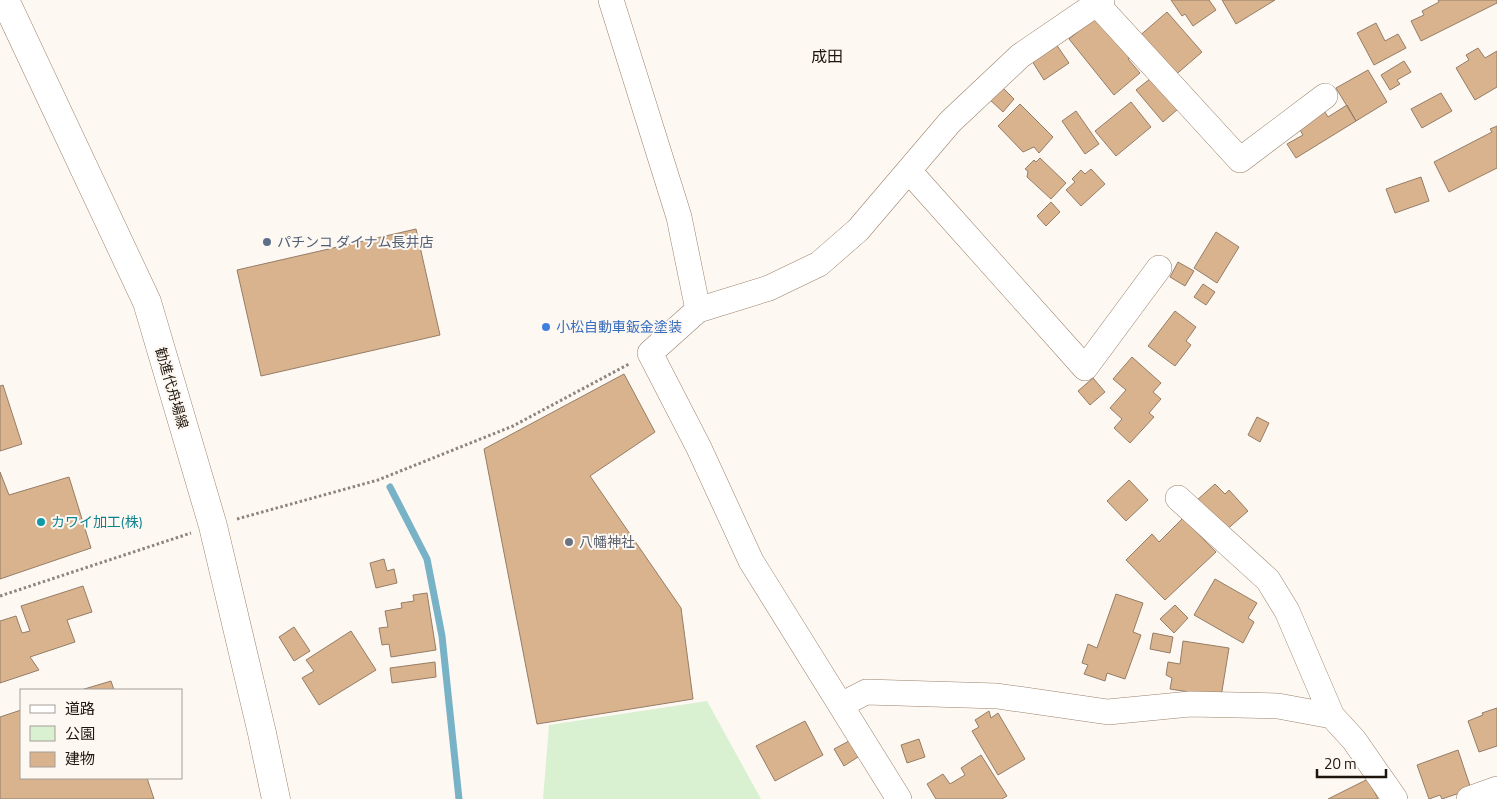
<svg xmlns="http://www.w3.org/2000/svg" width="1497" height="799" viewBox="0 0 1497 799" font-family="'Titillium Web','Noto Sans JP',sans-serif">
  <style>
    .green { fill: #d9f1d0 }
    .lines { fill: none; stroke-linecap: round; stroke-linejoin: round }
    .stream { stroke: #78b2c6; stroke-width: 7 }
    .building { fill: #d9b38e; stroke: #957d66 }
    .minor-casing { stroke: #9a826b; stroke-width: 26 }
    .major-casing { stroke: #9a826b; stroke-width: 29 }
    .path { stroke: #8c847d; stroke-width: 3; stroke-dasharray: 2.5 2.5; stroke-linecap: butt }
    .minor { stroke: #fff; stroke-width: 25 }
    .major { stroke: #fff; stroke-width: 28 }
    .service-dot { fill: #5c6f8a; stroke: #fef8f3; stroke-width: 2 }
    .shop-dot { fill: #3f7fe0; stroke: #fef8f3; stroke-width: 2 }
    .culture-dot { fill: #0f9aa8; stroke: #fef8f3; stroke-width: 2 }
    .worship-dot { fill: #6b7280; stroke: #fef8f3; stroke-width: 2 }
    .labels { text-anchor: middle; stroke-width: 4; stroke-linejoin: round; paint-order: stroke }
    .service-label { font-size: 14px; fill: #4e5e75; stroke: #fef8f3; text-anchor: start }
    .shop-label { font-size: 14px; fill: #366cbe; stroke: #fef8f3; text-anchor: start }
    .street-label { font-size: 14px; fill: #1e150c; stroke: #fef8f3 }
    .culture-label { font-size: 14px; fill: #0d838f; stroke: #fef8f3; text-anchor: start }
    .worship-label { font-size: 14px; fill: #5b616d; stroke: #fef8f3; text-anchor: start }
    .quarter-label { font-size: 16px; fill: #1e150c; stroke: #fef8f3 }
  </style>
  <rect width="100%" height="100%" fill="#fef8f3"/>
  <path class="green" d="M707 701 761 799H543L549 725Z"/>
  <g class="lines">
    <path class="stream" d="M390 487 427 559 442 636 459 799"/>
  </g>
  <path class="building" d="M1171 0H1209L1216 10 1193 26 1185 14 1182 16Z
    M1222 0H1275L1236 24Z
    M1438 0H1497V3L1421 41 1411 21 1424 15 1422 11 1439 2Z
    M1167 12 1202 52 1172 78 1137 38Z
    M1101 13 1135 54 1128 59 1140 73 1114 95 1069 39Z
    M1376 23 1385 41 1398 34 1406 48 1374 65 1357 33Z
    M1056 44 1069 63 1044 80 1032 61Z
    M1478 48 1485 58 1497 51V87L1475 100 1456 68 1469 60 1466 55Z
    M1404 61 1411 72 1397 80 1400 84 1390 90 1381 75Z
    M1368 70 1387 102 1356 121 1336 88Z
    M1151 78 1178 109 1163 122 1136 90Z
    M1000 85 1014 99 1003 112 988 98Z
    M1441 93 1452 111 1422 128 1411 109Z
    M1131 102 1151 127 1116 156 1095 131Z
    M1020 104 1053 137 1039 153 1034 147 1023 152 998 126Z
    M1347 105 1356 121 1296 158 1287 144 1303 135 1297 125 1323 109 1328 117Z
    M1076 111 1099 144 1085 154 1062 121Z
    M1497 126V168L1449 192 1434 162 1492 132 1490 129Z
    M1040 158 1066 183 1051 199 1027 177 1028 171 1025 169 1034 160 1036 162Z
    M1091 169 1105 184 1081 206 1066 190 1075 182 1072 179 1081 170 1085 174Z
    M1421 177 1429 201 1395 213 1386 189Z
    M1051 202 1060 212 1046 226 1037 216Z
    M416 229 440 335 261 376 237 270Z
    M1216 232 1239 247 1217 283 1194 268Z
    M1178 262 1194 271 1185 286 1170 277Z
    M1203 284 1215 292 1206 305 1194 297Z
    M1175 311 1196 327 1186 341 1191 345 1175 366 1148 346Z
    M1132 357 1161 383 1153 392 1161 399 1149 413 1154 417 1130 443 1114 428 1122 419 1110 408 1126 390 1113 379Z
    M624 374 655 432 590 476 681 608 693 699 537 724 484 449Z
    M1093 378 1105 392 1090 405 1078 391Z
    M3 385 22 444 0 451V386Z
    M1257 417 1269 423 1260 442 1248 435Z
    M0 472 9 495 69 477 91 548 0 579Z
    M1129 480 1148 500 1126 521 1107 501Z
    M1215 484 1225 494 1229 490 1248 511 1224 532 1196 501Z
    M1183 518 1216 552 1165 600 1126 560 1152 534 1159 542Z
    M384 559 387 571 394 569 397 583 376 588 370 563Z
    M1215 579 1257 603 1248 618 1254 622 1243 643 1194 615Z
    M83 586 92 612 67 620 75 642 30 657 39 670 0 683V621L16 616 22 633 30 631 21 606Z
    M427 593 436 650 391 657 389 644 382 645 379 628 388 627 385 611 402 608 401 603 414 601 413 595Z
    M1116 594 1143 603 1133 632 1141 635 1125 679 1107 673 1105 681 1084 674 1088 665 1082 663 1088 644 1097 648Z
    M1175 605 1188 618 1174 633 1160 619Z
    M294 627 310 651 294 661 279 637Z
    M351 631 376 670 319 705 302 678 314 671 306 660Z
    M1153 633 1173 637 1170 653 1150 649Z
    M1183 641 1229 648 1221 697 1170 689 1172 678 1166 675 1168 662 1180 664Z
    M435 662 436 677 392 683 390 668Z
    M111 681 114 690H81Z
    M1497 708V746L1479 752 1468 721 1483 715 1482 713Z
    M21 710V778H147L154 799H0V717Z
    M989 711 991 718 998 713 1025 759 998 775 972 731 979 727 975 720Z
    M805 721 823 755 775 781 756 746Z
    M919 739 925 757 907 763 901 745Z
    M849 741 858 757 844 766 834 749Z
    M1458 750 1471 789 1442 799 1440 795 1429 799 1417 765Z
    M981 755 1007 796 1002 799H936L927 784 943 774 950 784 965 775 961 768Z
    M1368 779 1378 799H1328Z"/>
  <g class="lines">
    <defs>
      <path id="minor" d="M611 0 679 217 698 310
        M1097 4 1240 160 1325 96
        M909 171 1085 368 1159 268
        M1178 498 1268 580 1287 611 1332 716
        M841 705 866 692 997 696 1108 712 1190 704 1278 706 1332 716 1354 740 1395 799
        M899 799 751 561 699 448 650 353 698 310 769 288 819 264 858 230 950 122 1020 56 1102 0
        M1469 799 1497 789"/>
      <path id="major" d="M5 0 147 302 213 526 262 733 276 799"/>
    </defs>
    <use href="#minor" class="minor-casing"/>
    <use href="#major" class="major-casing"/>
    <path class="path" d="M237 519 378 480 513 426 629 364
      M0 596 191 533"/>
    <use href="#minor" class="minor"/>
    <use href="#major" class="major"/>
  </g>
  <circle class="service-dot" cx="267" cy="242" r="5"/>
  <circle class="shop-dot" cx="546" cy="327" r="5"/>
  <circle class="culture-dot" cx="41" cy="522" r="5"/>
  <circle class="worship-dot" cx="569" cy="542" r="5"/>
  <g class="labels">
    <g class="service-label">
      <text x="277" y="247">パチンコ ダイナム長井店</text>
    </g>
    <g class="shop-label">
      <text x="556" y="332">小松自動車鈑金塗装</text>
    </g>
    <g class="street-label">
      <text transform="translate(172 388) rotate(74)" y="5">勧進代舟場線</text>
    </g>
    <g class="culture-label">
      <text x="51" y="527">カワイ加工(株)</text>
    </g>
    <g class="worship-label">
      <text x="579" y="547">八幡神社</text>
    </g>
    <g class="quarter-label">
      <text x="827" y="62">成田</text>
    </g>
  </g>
  <rect x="20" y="689" width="162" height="90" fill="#fef8f3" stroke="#a49d97"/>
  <rect x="30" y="705" width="25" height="8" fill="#ffffff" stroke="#a49d97"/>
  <text x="65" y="714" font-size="15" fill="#1e150c">道路</text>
  <rect x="30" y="726" width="25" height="15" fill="#d9f1d0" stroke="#a49d97"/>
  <text x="65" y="739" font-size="15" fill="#1e150c">公園</text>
  <rect x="30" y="752" width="25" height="15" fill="#d9b38e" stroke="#a49d97"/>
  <text x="65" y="764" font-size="15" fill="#1e150c">建物</text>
  <path d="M1317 769v8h69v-8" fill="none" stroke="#1e150c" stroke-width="2.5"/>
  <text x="1324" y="769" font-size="15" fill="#1e150c" stroke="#fef8f3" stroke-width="4" paint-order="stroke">20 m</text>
</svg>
